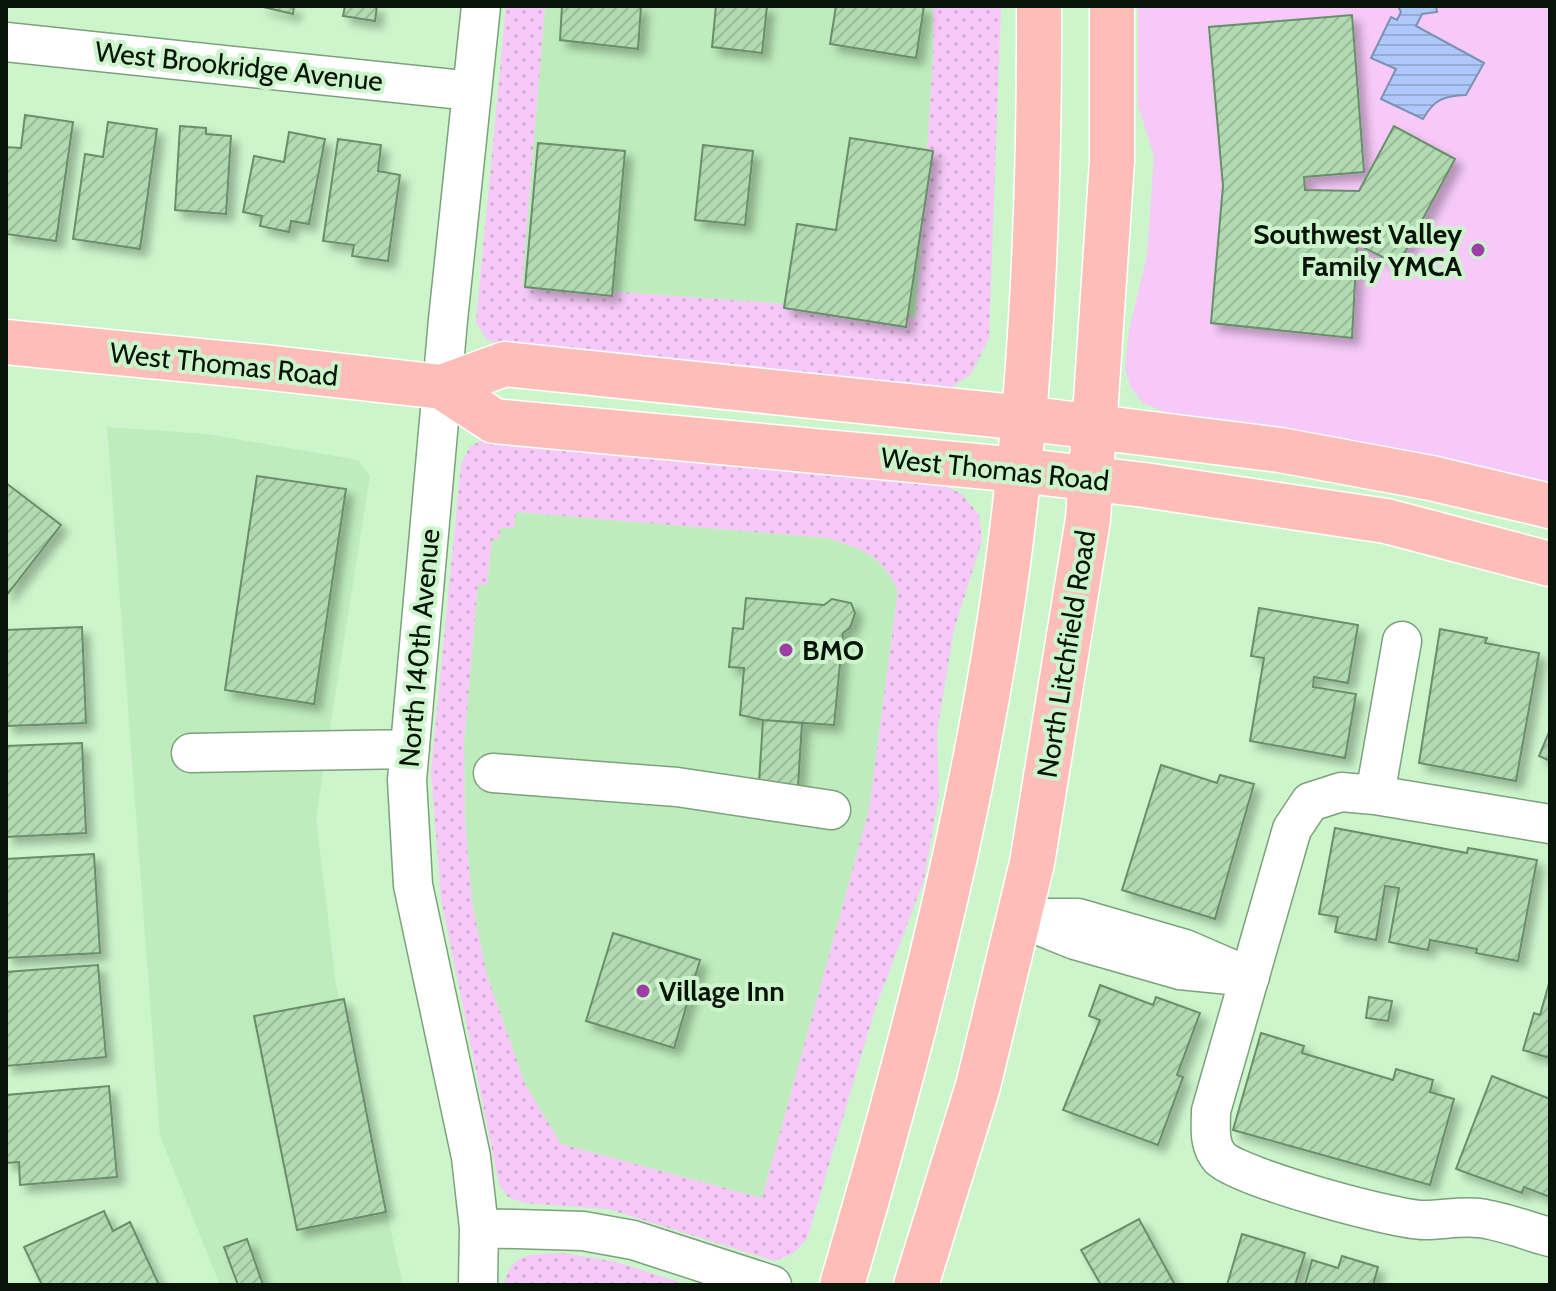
<svg xmlns="http://www.w3.org/2000/svg" width="1556" height="1291" viewBox="0 0 1556 1291" font-family="Cabin,sans-serif">
  <style>
    .built { fill: #beecbd }
    .garden { fill: url(#garden-dots); fill-rule: evenodd }
    .pitch { fill: #f6c9f8; fill-rule: evenodd }
    .water { fill: url(#water-rules); stroke: #7d92b2; stroke-width: 2 }
    .building { fill: url(#building-hatch); stroke: #698e6a; stroke-width: 2; filter: url(#shadow) }
    .lines { fill: none; stroke-linecap: round; stroke-linejoin: round }
    .minor-casing { stroke: #7ca17c; stroke-width: 41 }
    .major-casing { stroke: #fff; stroke-width: 47 }
    .minor { stroke: #fff; stroke-width: 38 }
    .major { stroke: #fdbeba; stroke-width: 44 }
    .poi-dot { fill: #9e3da5; stroke: #cdf5cc; stroke-width: 3 }
    .labels { text-anchor: middle; stroke-width: 8; stroke-linejoin: round; paint-order: stroke }
    .street-label { font-size: 28px; fill: #071407; stroke: #cdf5cc }
    .poi-label { font-size: 28px; font-weight: bold; fill: #071407; stroke: #cdf5cc; text-anchor: start }
  </style>
  <defs>
    <pattern id="garden-dots" width="8" height="8" patternUnits="userSpaceOnUse" patternTransform="scale(2)"><rect width="8" height="8" fill="#f6c9f8"/><path d="M2 2h.1M6 6h.1" fill="none" stroke="#d1acd3" stroke-width="1.8" stroke-linecap="round"/></pattern>
    <pattern id="water-rules" width="6" height="5" patternUnits="userSpaceOnUse" patternTransform="scale(2)"><rect width="6" height="5" fill="#afc8fc"/><path d="M0 2.5h6" fill="none" stroke="#95abd6"/></pattern>
    <pattern id="building-hatch" width="6" height="6" patternUnits="userSpaceOnUse" patternTransform="scale(2)"><rect width="6" height="6" fill="#b2dab2"/><path d="M-1 1l2-2M0 6l6-6M5 7l2-2" fill="none" stroke="#98ba98"/></pattern>
    <filter id="shadow"><feDropShadow dx="7" dy="7" stdDeviation="4" flood-color="#0004"/></filter>
  </defs>
  <rect width="100%" height="100%" fill="#cdf5cc"/>
  <path class="built" d="M545 6H933V59L916 317 773 303 522 285Z
    M107 427 207 434 358 460 370 476 316 818 336 984 403 1285H220L160 1136Z
    M516 512 828 538 865 550 885 567 898 590 869 810 762 1198 561 1144 525 1084 487 975 472 902 465 819 464 744 478 585H487L492 539Z"/>
  <path class="garden" d="M506 6H545L522 285 773 303 916 317 933 59V6H1001L989 338 971 374 949 389 503 346 486 339 476 322Z
    M484 439 938 483 962 494 979 515 982 540 954 630 937 732 939 794 924 880 876 1006 807 1239 793 1254 774 1261 608 1209 524 1203 508 1197 499 1184 441 898 431 772 461 464 470 447ZM516 512 828 538C866 551 878 553 898 590L869 810 762 1198 561 1144 525 1084 487 975 472 902 465 819 464 744 478 585H487L492 540 499 539 500 528H514Z
    M563 1253 617 1262 688 1285H504C511 1250 533 1255 563 1253Z"/>
  <path class="pitch" d="M1138 6H1550V491L1270 427 1170 414 1143 403 1131 388 1125 369 1129 330 1147 256 1154 156 1138 105ZM1352 15 1364 172 1304 177 1305 190 1359 191 1394 126 1455 159 1398 265 1357 244 1352 338 1211 323 1223 186 1209 27Z"/>
  <path class="water" d="M1398 6H1436L1437 12 1422 14 1416 26 1484 63 1466 95C1444 96 1434 99 1423 119L1381 99 1396 69 1371 58 1391 17 1397 20 1401 12Z"/>
  <path class="building" d="M259 6H294L293 14Z
    M345 6H377L375 21 343 16Z
    M562 6H641L638 49 560 40Z
    M716 6H767L762 53 712 47Z
    M836 6H924L916 58 830 44Z
    M1352 15 1364 172 1304 177 1305 190 1359 191 1394 126 1455 159 1398 265 1357 244 1352 338 1211 323 1223 186 1209 27Z
    M25 115 73 122 56 241 6 234V147L21 148Z
    M108 122 157 129 140 249 73 239 85 154 103 157Z
    M180 126 206 128V134L231 136 226 214 175 210Z
    M289 132 325 139 309 224 291 221 289 232 260 226 262 216 243 212 254 156 284 162Z
    M850 138 933 151 906 327 784 308 797 224 836 230Z
    M338 139 381 145 378 171 400 175 388 261 352 256 354 245 323 241Z
    M538 143 625 151 612 296 525 287Z
    M703 145 753 151 745 225 695 220Z
    M257 476 346 489 314 704 225 690Z
    M6 483 61 525 6 596Z
    M746 598 824 605 832 599 851 603 855 613 850 628 843 633 834 725 763 720 740 715 744 668 729 667 733 628 743 629Z
    M1259 608 1358 625 1348 683 1314 677 1313 687 1356 694 1345 758 1250 741 1264 658 1251 656Z
    M82 627 86 723 6 726V630Z
    M1440 629 1487 638 1485 643 1539 653 1516 781 1419 763Z
    M763 720 802 723 798 786 759 783Z
    M1550 730V761L1539 756Z
    M82 743 86 833 6 837V746Z
    M1161 765 1217 783 1220 775 1254 784 1215 919 1122 890Z
    M1335 828 1467 853 1468 848 1537 860 1518 961 1476 953 1477 949 1430 940 1428 950 1389 942 1399 888 1385 886 1376 940 1335 932 1338 917 1319 914Z
    M94 854 100 953 6 958V859Z
    M613 933 700 960 674 1048 586 1021Z
    M98 965 106 1057 6 1066V972Z
    M1550 980V1053L1547 1057 1523 1050 1534 1013 1540 1015Z
    M1100 985 1153 1005 1156 997 1200 1013 1177 1075 1183 1077 1158 1145 1063 1110 1100 1020 1089 1016Z
    M1369 997 1392 1001 1388 1021 1366 1018Z
    M344 999 386 1212 297 1230 254 1016Z
    M1261 1033 1304 1046 1302 1053 1393 1080 1396 1069 1433 1080 1430 1092 1454 1099 1430 1185 1233 1130Z
    M1492 1076 1550 1099V1197L1524 1187 1522 1193 1456 1169Z
    M109 1086 117 1177 20 1185 19 1162 6 1163V1095Z
    M104 1211 113 1231 130 1222 159 1285H42L24 1247Z
    M1139 1219 1175 1285H1101L1081 1250Z
    M1242 1234 1305 1253 1295 1285H1227Z
    M247 1239 263 1285H238L224 1247Z
    M1342 1256 1378 1267 1373 1285H1305L1312 1260 1338 1268Z"/>
  <g class="lines">
    <defs>
      <path id="minor" d="M6 42 472 91
        M191 753 410 749
        M493 773 677 787 831 810
        M1375 795 1402 641
        M1550 824 1375 795 1341 792 1310 802 1292 829 1211 1111C1211 1126 1208 1145 1220 1158 1238 1177 1394 1220 1424 1220 1443 1220 1459 1216 1479 1218 1503 1221 1527 1231 1550 1237
        M1020 918H1078L1185 949 1250 977 1180 970 1075 940Z
        M479 1228 583 1231 633 1240 772 1285
        M478 1285 479 1228 471 1157 413 885 407 780 448 320 481 6"/>
      <path id="major" d="M6 342 263 367 442 387 494 421 1019 470 1144 485 1386 521 1550 564
        M442 387 505 364 1023 418 1280 450 1431 478 1550 506
        M842 1285C906 1068 964 849 999 625 1031 421 1040 212 1039 6
        M916 1285 978 1086 1032 863 1088 519 1112 161V6"/>
    </defs>
    <use href="#minor" class="minor-casing"/>
    <use href="#major" class="major-casing"/>
    <use href="#minor" class="minor"/>
    <use href="#major" class="major"/>
  </g>
  <g class="poi-dot">
    <circle cx="1478" cy="250" r="8"/>
    <circle cx="786" cy="650" r="8"/>
    <circle cx="643" cy="991" r="8"/>
  </g>
  <g class="labels">
    <g class="street-label">
      <text transform="translate(239 66) rotate(6)" y="10">West Brookridge Avenue</text>
      <text transform="translate(224 364) rotate(6)" y="10">West Thomas Road</text>
      <text transform="translate(995 469) rotate(6)" y="10">West Thomas Road</text>
      <text transform="translate(419 648) rotate(-85)" y="10">North 140th Avenue</text>
      <text transform="translate(1066 654) rotate(-81)" y="10">North Litchfield Road</text>
    </g>
    <g class="poi-label">
      <text x="1462" y="244" text-anchor="end">Southwest Valley<tspan x="1462" dy="32">Family YMCA</tspan></text>
      <text x="802" y="660">BMO</text>
      <text x="659" y="1001">Village Inn</text>
    </g>
  </g>
  <rect width="1556" height="1291" fill="none" stroke="#071407" stroke-width="16"/>
</svg>
